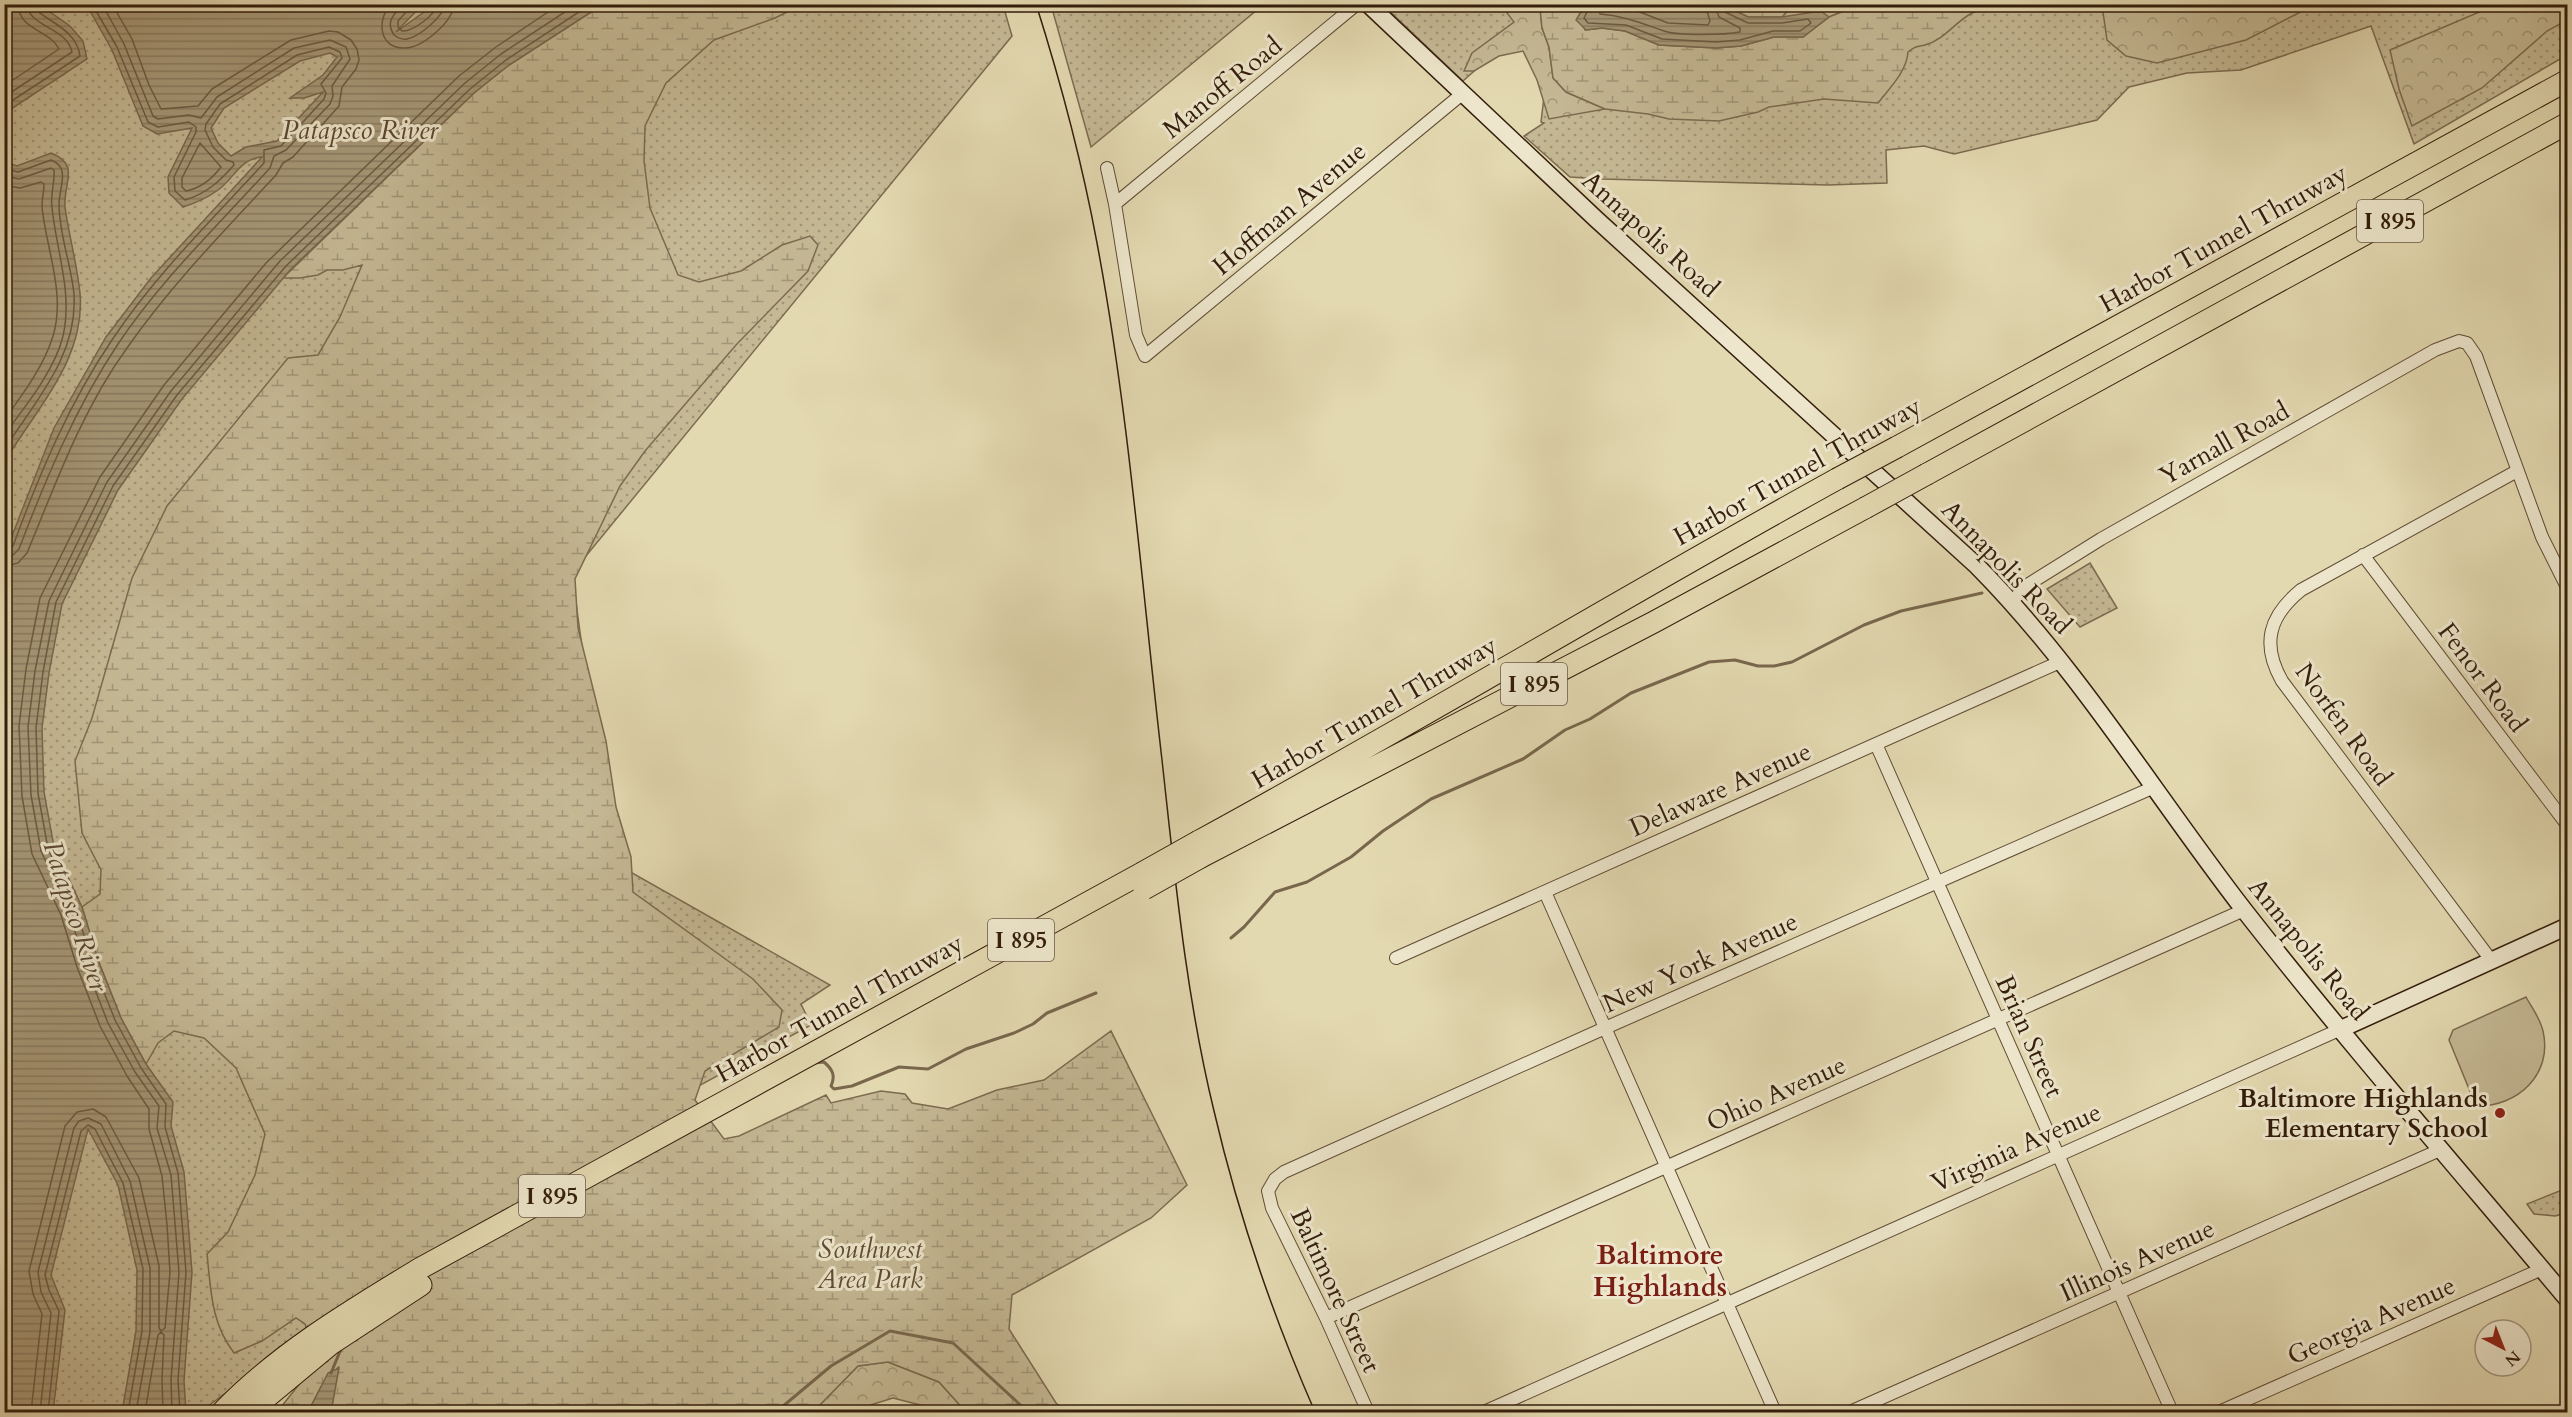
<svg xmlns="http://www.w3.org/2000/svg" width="2572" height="1417" viewBox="0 0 2572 1417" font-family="Cardo,serif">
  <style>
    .grass { fill: url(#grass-dots); stroke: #7c6b50; stroke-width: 1.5 }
    .forest { fill: url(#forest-crowns); stroke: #7c6b50; stroke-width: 1.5 }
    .wetland { fill: url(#wetland-marsh); stroke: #7c6b50; stroke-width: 1.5 }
    .pitch { fill: #c5b995; stroke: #7c6b50; stroke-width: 1.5 }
    .water { fill: url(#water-rules); stroke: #79674d; stroke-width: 1.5; fill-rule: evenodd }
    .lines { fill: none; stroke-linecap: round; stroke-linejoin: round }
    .shore { stroke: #6d5b42; stroke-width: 1.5 }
    .stream { stroke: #79674d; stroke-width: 3 }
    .street-casing { stroke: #5f4c34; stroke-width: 14 }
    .secondary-casing { stroke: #331d0b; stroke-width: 19 }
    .highway-casing { stroke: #331d0b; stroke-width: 23 }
    .street { stroke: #ede6cc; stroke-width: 12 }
    .secondary { stroke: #ede6cc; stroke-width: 16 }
    .highway { stroke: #e3d9b1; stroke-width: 21 }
    .tram { stroke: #331d0b; stroke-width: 1.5 }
    .highway-bridge-casing { stroke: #331d0b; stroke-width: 23; stroke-linecap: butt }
    .highway-bridge { stroke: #e3d9b1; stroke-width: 21 }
    .poi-dot { fill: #8f2418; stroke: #ede6cc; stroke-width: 2 }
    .labels { text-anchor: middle; stroke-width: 6; stroke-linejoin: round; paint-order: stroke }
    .shield { fill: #ede6cc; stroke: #6b5945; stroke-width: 1.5 }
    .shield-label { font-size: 24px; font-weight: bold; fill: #331d0b }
    .street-label { font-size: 26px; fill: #331d0b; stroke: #ede6cc }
    .poi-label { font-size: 26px; font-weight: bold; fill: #331d0b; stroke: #ede6cc; text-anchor: end }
    .park-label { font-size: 26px; font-style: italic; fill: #5f4c34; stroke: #ede6cc }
    .water-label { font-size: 27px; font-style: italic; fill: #5c4832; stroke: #ede6cc }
    .quarter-label { font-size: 28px; font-weight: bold; fill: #7a1f14; stroke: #ede6cc }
  </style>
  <defs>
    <pattern id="grass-dots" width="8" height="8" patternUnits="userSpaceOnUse" patternTransform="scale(1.5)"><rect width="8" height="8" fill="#c5b995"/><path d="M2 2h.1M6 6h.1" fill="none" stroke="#a19678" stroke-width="1.8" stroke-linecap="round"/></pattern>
    <pattern id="forest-crowns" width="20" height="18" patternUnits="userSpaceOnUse" patternTransform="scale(1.5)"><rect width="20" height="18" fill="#c5b995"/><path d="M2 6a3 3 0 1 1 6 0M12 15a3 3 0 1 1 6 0" fill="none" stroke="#a19678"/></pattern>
    <pattern id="wetland-marsh" width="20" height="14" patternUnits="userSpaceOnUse" patternTransform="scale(1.5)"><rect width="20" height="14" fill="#c5b995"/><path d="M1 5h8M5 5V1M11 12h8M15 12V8" fill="none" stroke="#a19678"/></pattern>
    <pattern id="water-rules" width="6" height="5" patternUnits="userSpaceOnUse" patternTransform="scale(1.5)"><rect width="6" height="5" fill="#a79979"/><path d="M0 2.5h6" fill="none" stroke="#897c61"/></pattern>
  </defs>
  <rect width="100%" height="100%" fill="#e3d9b1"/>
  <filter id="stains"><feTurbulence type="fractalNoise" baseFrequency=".00333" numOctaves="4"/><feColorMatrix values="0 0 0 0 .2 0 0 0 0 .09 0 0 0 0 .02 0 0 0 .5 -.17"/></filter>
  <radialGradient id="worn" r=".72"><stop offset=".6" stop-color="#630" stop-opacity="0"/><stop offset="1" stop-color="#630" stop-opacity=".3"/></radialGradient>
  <path class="grass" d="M5 5H1003L1012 36 572 573 611 861 830 985 801 1004 811 1025 647 1114 270 1360 200 1412H5Z
    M1051 5V4L1263 5 1091 147Z
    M1383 5H1548L1463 81Z
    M1555 5H2567V55L2414 144 2371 26 2241 70 2187 73 2129 87 2097 120 1954 154 1924 146 1886 150 1887 183 1828 185 1602 179 1570 177 1524 136 1544 123 1541 122Z
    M2090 563 2117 608 2080 627 2047 589Z
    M2562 1190H2567V1213L2555 1216 2534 1214 2527 1204Z"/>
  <path class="forest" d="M2498 4 2567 5V20L2547 31 2482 88 2412 126 2399 89 2390 50Z
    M1501 5H1537L1540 8 1542 28 1549 47 1553 78 1566 92 1605 109 1549 119 1537 80 1523 51 1499 56 1474 71H1464L1472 53 1514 22Z
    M1793 5H1880L1876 8 1854 7 1829 17H1782Z
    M2102 5 2103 4 2314 5 2246 40 2157 63 2126 56 2107 40Z
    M888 1362 939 1382 966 1412H933L928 1407 893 1398 848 1412H813L858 1366Z"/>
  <path class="wetland" d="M1880 4 2004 5C1994 11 1982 8 1972 13 1955 22 1944 40 1925 45 1917 47 1915 46 1908 52 1907 71 1889 89 1878 103L1824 99 1769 107 1758 112 1719 121 1669 119 1648 114 1605 109 1566 92 1553 78 1549 47 1542 28 1540 8 1537 5H1603H1587L1579 15 1585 30 1602 28 1625 31 1659 45 1716 48 1741 46 1774 37H1803L1829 17 1854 7 1876 8Z
    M602 5H801L775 18 714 40 666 83 645 126 644 161 650 208 678 275 699 282 741 271 782 245 810 236 818 245 808 271 736 345 645 451 620 486 575 579 578 628 606 741 616 807 631 857 633 892 753 979 782 1010 779 1027 705 1071 695 1100 724 1139 739 1136 826 1095 831 1103 881 1091 905 1094 912 1103 948 1109 997 1090 1044 1080 1111 1031 1187 1185 1151 1218 1012 1295 1009 1329 1056 1403 1067 1412H966L939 1382 888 1362 858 1366 813 1412H331L338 1368 321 1387 308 1412H277L317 1362 305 1324 296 1318 262 1341 234 1353C211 1323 211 1291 207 1254L228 1232 255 1175 265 1134 236 1068 204 1038 174 1031 158 1043 146 1064 121 1018 98 960 82 907 100 894 101 870 82 833 75 761 92 718 132 578 167 506 288 358 318 355 340 317 362 265 343 270H327L318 275 300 278H283L474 93 509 65Z
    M1723 5H1793L1782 17H1748Z"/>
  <path class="pitch" d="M2526 997C2532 1008 2540 1018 2543 1031 2553 1074 2518 1107 2476 1106L2449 1040 2453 1030Z"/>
  <path class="water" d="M5 4 33 5 47 10 70 26 83 41 87 59 5 113Z
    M1603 4 1723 5 1748 17H1782L1814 12H1822L1829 17 1803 37H1774L1741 46 1716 48 1659 45 1625 31 1602 28 1586 30 1576 20C1585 5 1584 6 1603 4Z
    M84 5H422L396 32 434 5H602L509 65 474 93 290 270 182 399 118 490 62 604 49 673 42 728 44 792 54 847 82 907 98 960 121 1018 146 1064 173 1102 171 1126 184 1172 192 1272 184 1381 186 1412H122L136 1331 137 1270 118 1185 88 1129 51 1275 65 1310 53 1412H5V554L54 428 106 337 151 278 262 157C239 159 235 178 218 190 207 198 196 203 183 207L169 193 168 177 192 128 157 134 143 126 112 50 90 11ZM330 53 337 57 323 75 290 98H304L323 92 277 141 246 147 231 156 218 143 211 128 224 108 300 61Z
    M51 153C81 165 63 183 65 207 69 236 77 264 80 293 86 359 36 409 5 461V162L17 166Z
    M339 1368 331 1412H308L328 1373Z"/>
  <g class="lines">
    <path class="shore" d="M391 4C376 20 379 49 405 48 422 48 453 22 454 4
      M403 4C394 14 385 22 394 35 398 38 402 40 407 39 419 37 444 16 445 4
      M413 4 398 21V27L402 31C412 32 436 15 437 4
      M1591 4 1584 18 1588 23 1626 25 1662 39 1716 42 1740 40 1773 31H1800L1811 23 1808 19 1782 23H1748L1725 12 1722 4
      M1599 4 1600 14C1625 16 1641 23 1664 31 1678 36 1725 35 1740 32V28L1719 17 1714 4
      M1608 4 1632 9 1668 23 1708 25 1710 21 1705 4
      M4 86 59 49C49 29 19 31 18 4
      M4 97 72 52C67 27 28 27 27 4
      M4 106 80 56C76 25 36 19 34 4
      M200 143 221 167C212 179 201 188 186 191L182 187V178Z
      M4 168 18 172 51 160C71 167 59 188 59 204 59 234 71 264 74 294 78 356 35 401 4 450
      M4 176 19 179 51 168 54 170C55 182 50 195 52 207 56 250 73 292 63 336 55 370 25 407 4 435
      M4 185 20 188 41 182 44 184C44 191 42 199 42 207 46 248 66 294 53 336 44 366 23 394 4 420
      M4 549 13 546C39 475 69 403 112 340 155 275 212 220 264 163V150L281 146 324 99 326 93 321 84 342 58 340 52 329 47 297 55 220 104 206 124 205 130 213 147 226 160 233 162 234 165C220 181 206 194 185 200L175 191 174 177 196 132V127L189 122 158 127 148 122 117 47 92 4
      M4 557 13 555 19 549C46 478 76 407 118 344 161 280 218 225 270 168L274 156 286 150 330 104 333 96 332 86 350 59 346 47 330 40 294 48 217 97 201 118 189 115 158 119 153 116 124 44 102 4
      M4 566 18 563 27 553C56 483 82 410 127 348 171 285 224 231 276 175L283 163 293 157 339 106 342 87 356 69 359 60 357 49 351 40 338 32 329 31 291 40 212 89 198 106 161 109 149 85 132 39 112 4
      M31 1412 42 1314 33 1294 29 1271 65 1126 77 1112 93 1109 106 1117 139 1178 159 1266V1328L161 1331 165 1328 170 1272 167 1225 162 1176 149 1129V1109L127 1076 100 1026 77 967 61 915 32 854 22 796 19 726 26 669 40 598 100 477 164 385 266 263 459 76 496 47 560 4
      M40 1412 51 1313 41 1292 38 1272 74 1128 79 1121 88 1118 101 1124 130 1181 150 1268V1332L136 1412
      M48 1412 59 1311 49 1290 45 1275 81 1131 88 1125 95 1129 123 1183 143 1269 142 1331 128 1412
      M145 1412 158 1335 161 1332 164 1335 162 1380 163 1412
      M172 1412 171 1380 179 1272 171 1175 157 1128 159 1106 135 1072 108 1023 85 964 69 912 41 851 31 795 28 727 35 671 49 601 107 482 171 391 280 261 465 83 501 54 577 4
      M180 1412 178 1380 186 1272 178 1173 165 1127 166 1104 141 1068 115 1020 92 962 76 909 48 849 38 793 36 728 43 672 56 602 113 486 177 395 286 266 470 89 506 60 591 4"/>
    <path class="stream" d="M1231 938 1244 927 1275 892 1307 882 1351 857 1383 831 1431 799 1523 759 1565 730 1590 719 1631 693 1709 662 1735 660 1758 666H1774L1792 662 1864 625 1901 611 1982 593
      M814 1063 824 1062C832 1069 836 1075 831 1086L834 1089 852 1086 899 1067 928 1069 966 1049 1014 1033 1033 1024 1047 1013 1096 993
      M331 1373 341 1349
      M776 1412 831 1366 890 1331 953 1343 1028 1412"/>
    <defs>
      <path id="street" d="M1107 168 1115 204 1136 335 1145 356 1462 94
        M1115 204 1357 4
        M2363 555 2568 826
        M2012 601 2029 584 2101 539 2435 350 2459 341 2467 343 2476 356 2542 537 2568 589
        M1876 744 2172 1412
        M1545 892 1775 1412
        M1396 958 2062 661
        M2491 960 2282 681C2261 644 2269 616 2301 590L2517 471
        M1326 1318 2244 910
        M1368 1412 1326 1318 1272 1208 1268 1191 1275 1179 1284 1172 1605 1028 2152 788
        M1484 1412 2341 1029
        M1850 1412 2442 1149
        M2219 1412 2542 1269"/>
      <path id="secondary" d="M1368 4 1596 219 1977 566C2079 669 2155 795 2244 910 2348 1043 2459 1170 2568 1300
        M2341 1029 2568 926"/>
      <path id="highway" d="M1897 447 2568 80
        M1927 474 2568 123
        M1199 841C1414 724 1623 597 1837 479
        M1201 857 1654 622 1865 508
        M222 1412C279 1353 350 1311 419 1269L1142 873
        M249 1412 331 1344 421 1285"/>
    </defs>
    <use href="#street" class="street-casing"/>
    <use href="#secondary" class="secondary-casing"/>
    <use href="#highway" class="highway-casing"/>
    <use href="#street" class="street"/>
    <use href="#secondary" class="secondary"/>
    <use href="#highway" class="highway"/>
    <path class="tram" d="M1036 4C1061 83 1082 162 1097 243 1129 413 1142 588 1162 760 1175 878 1186 996 1214 1111 1238 1214 1273 1316 1315 1412"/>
    <defs>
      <path id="highway-bridge" d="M1837 479 1897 447
        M1865 508 1927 474
        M1142 873 1199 841
        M1144 889 1201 857"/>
    </defs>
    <use href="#highway-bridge" class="highway-bridge-casing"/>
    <use href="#highway-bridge" class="highway-bridge"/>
  </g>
  <circle class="poi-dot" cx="2500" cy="1113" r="6"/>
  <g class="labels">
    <g class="shield">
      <rect x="2357" y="200" width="66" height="42" rx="4.5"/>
      <rect x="1501" y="663" width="66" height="42" rx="4.5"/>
      <rect x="988" y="919" width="66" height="42" rx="4.5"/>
      <rect x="519" y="1175" width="66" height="42" rx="4.5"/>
    </g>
    <g class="shield-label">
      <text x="2390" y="229">I 895</text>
      <text x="1534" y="692">I 895</text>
      <text x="1021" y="948">I 895</text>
      <text x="552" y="1204">I 895</text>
    </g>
    <g class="street-label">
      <text transform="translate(1222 87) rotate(-39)" y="9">Manoff Road</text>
      <text transform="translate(1289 208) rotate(-40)" y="9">Hoffman Avenue</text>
      <text transform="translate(1651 234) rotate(42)" y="9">Annapolis Road</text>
      <text transform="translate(2223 238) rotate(-29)" y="9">Harbor Tunnel Thruway</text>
      <text transform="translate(2224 443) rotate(-29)" y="9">Yarnall Road</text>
      <text transform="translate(1797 471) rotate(-29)" y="9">Harbor Tunnel Thruway</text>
      <text transform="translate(2007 567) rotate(46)" y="9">Annapolis Road</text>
      <text transform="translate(2483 677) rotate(53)" y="9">Fenor Road</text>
      <text transform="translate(1374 712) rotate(-30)" y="9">Harbor Tunnel Thruway</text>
      <text transform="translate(2344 724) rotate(54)" y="9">Norfen Road</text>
      <text transform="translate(1720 789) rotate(-24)" y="9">Delaware Avenue</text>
      <text transform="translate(2309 949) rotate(51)" y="9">Annapolis Road</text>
      <text transform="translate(1700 962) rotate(-24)" y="9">New York Avenue</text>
      <text transform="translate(839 1008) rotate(-29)" y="9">Harbor Tunnel Thruway</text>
      <text transform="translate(2030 1036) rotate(66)" y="9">Brian Street</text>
      <text transform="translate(1776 1093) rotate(-24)" y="9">Ohio Avenue</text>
      <text transform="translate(2016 1147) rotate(-24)" y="9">Virginia Avenue</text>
      <text transform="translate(2137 1260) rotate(-24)" y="9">Illinois Avenue</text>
      <text transform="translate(1336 1290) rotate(65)" y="9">Baltimore Street</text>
      <text transform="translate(2371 1320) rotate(-24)" y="9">Georgia Avenue</text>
    </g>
    <g class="poi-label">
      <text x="2488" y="1107">Baltimore Highlands<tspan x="2488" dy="30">Elementary School</tspan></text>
    </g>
    <g class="park-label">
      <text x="870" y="1258">Southwest<tspan x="870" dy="30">Area Park</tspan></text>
    </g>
    <g class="water-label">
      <text x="360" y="139">Patapsco River</text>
      <text transform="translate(76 916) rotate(72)" y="9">Patapsco River</text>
    </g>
    <g class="quarter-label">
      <text x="1660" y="1264">Baltimore<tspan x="1660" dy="32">Highlands</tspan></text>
    </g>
  </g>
  <rect width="2572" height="1417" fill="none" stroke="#e3d9b1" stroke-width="24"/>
  <rect x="6" y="6" width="2560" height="1405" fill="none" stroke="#331d0b" stroke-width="3"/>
  <rect x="12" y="12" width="2548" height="1393" fill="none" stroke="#331d0b" stroke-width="1.5"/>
  <g transform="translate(2503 1348) rotate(138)"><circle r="28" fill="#ede6cc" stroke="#a3967f" stroke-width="1.5"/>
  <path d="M0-4.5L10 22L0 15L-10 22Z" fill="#8f2418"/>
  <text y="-9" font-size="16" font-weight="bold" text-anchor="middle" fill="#331d0b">N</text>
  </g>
  <rect width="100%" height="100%" filter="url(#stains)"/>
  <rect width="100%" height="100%" fill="url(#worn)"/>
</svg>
